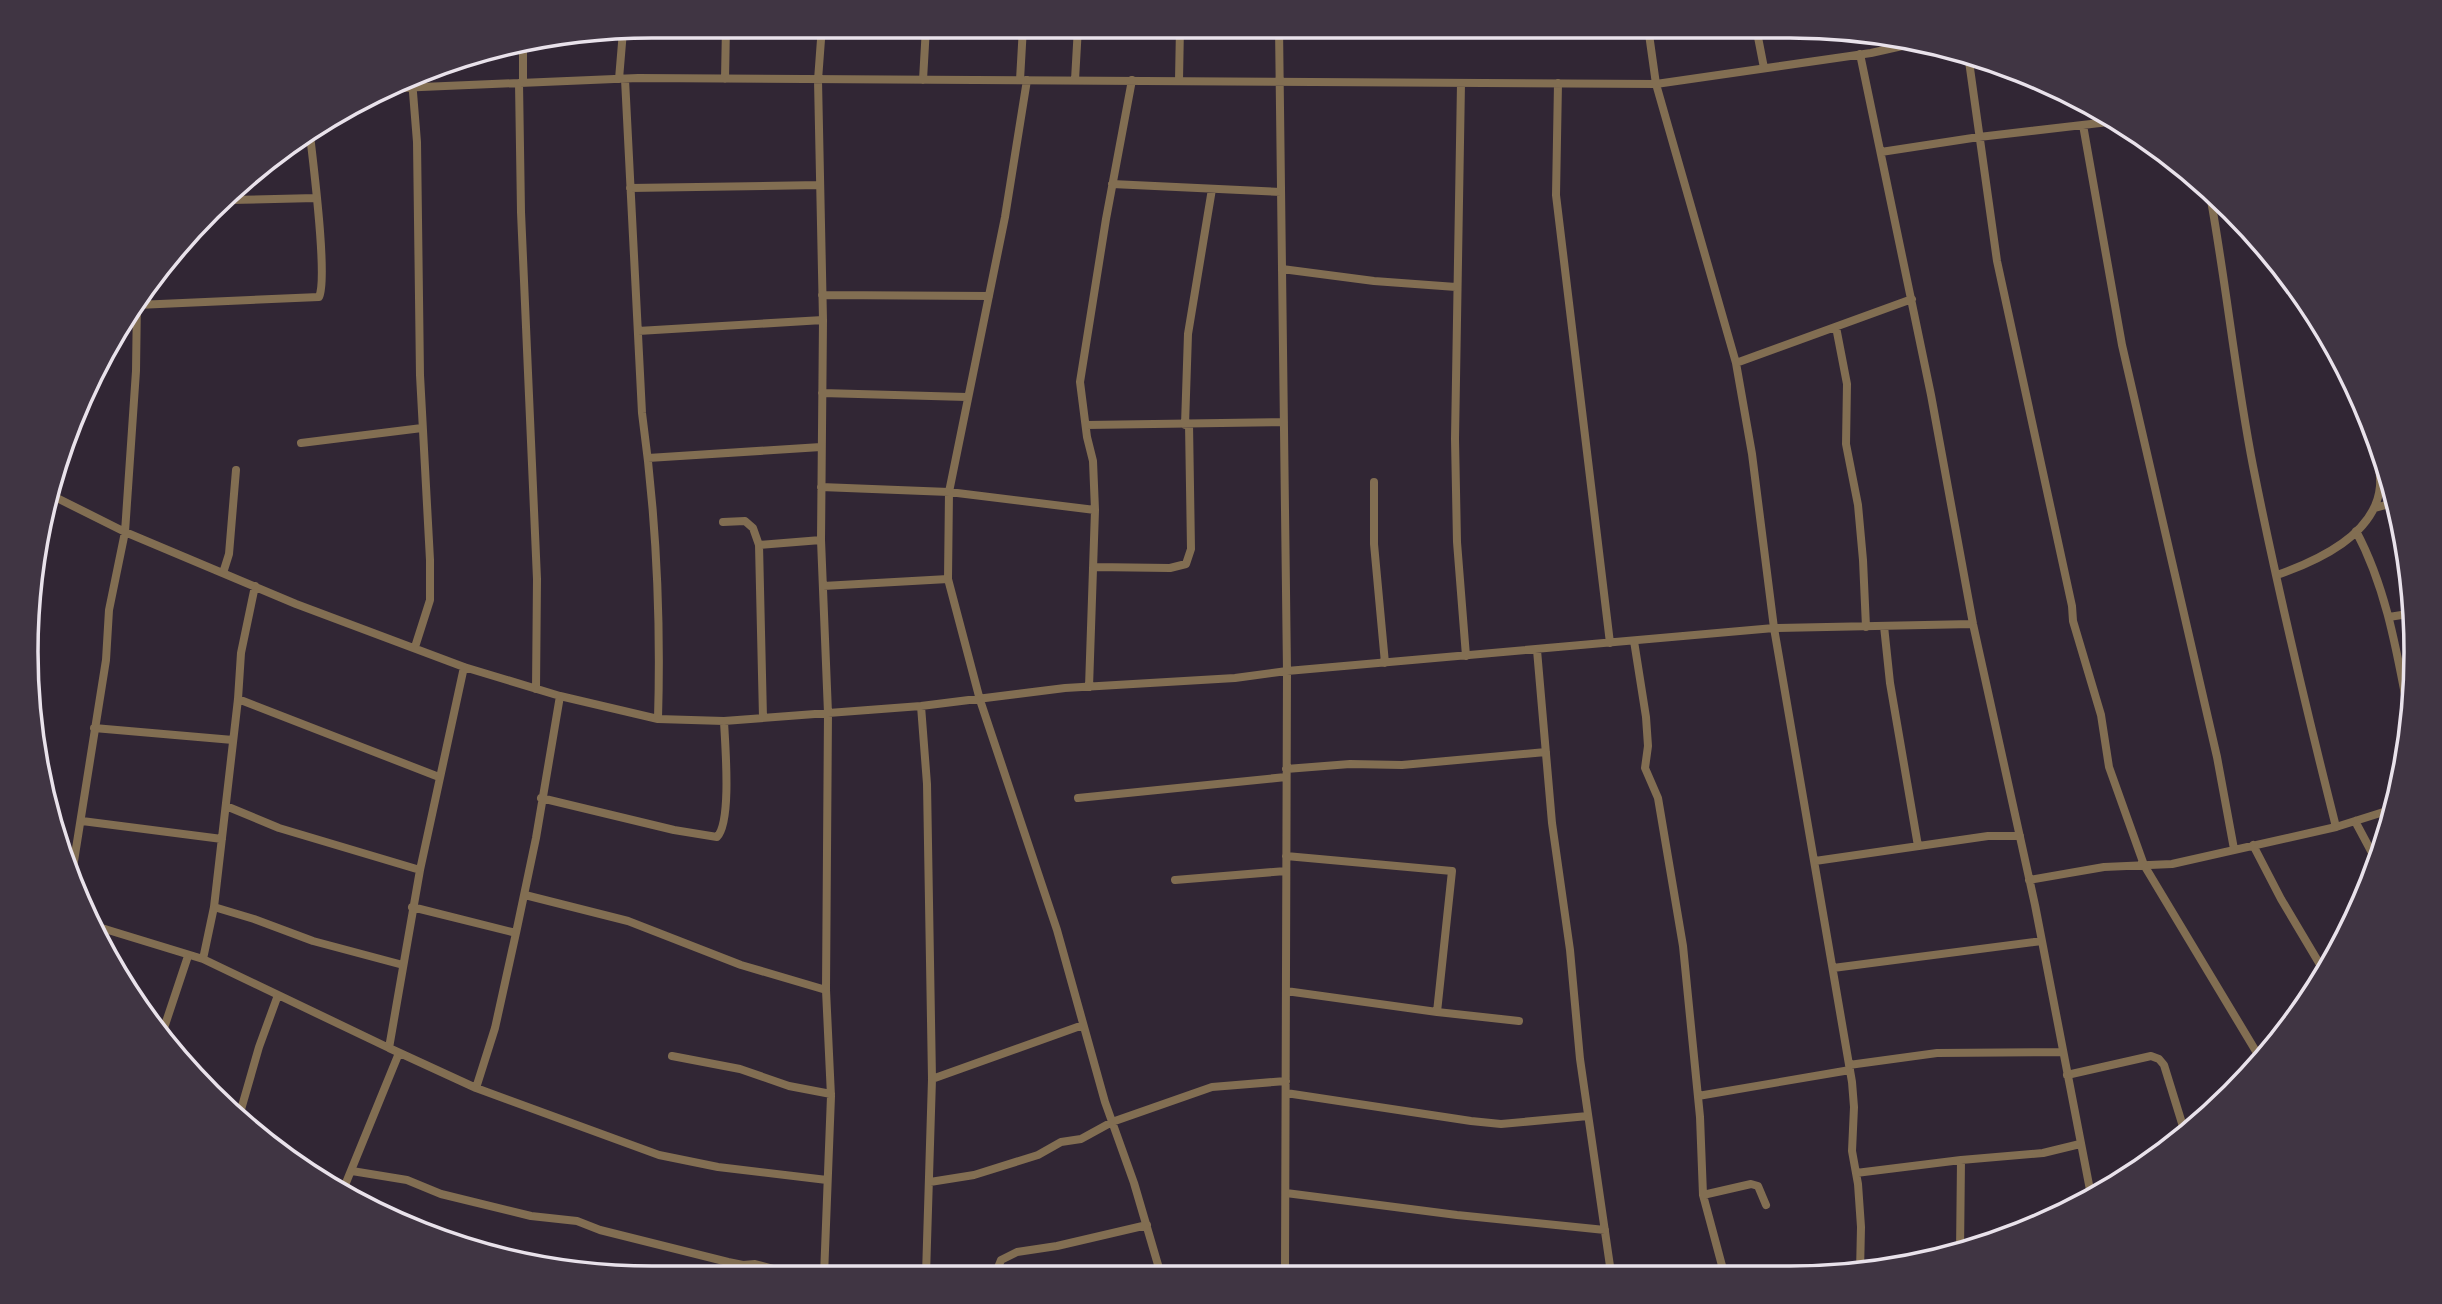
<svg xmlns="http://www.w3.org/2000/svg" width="2442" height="1304" viewBox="0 0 2442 1304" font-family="'Fira Sans Condensed',sans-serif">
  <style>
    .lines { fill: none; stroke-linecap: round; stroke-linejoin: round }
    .street { stroke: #826e52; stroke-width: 8 }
    .rim { fill: none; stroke: #e9e2eb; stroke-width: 3.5 }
  </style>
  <rect width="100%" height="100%" fill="#312634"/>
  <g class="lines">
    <path class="street" d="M822 26 818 80 823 320 821 540 828 713 826 990 831 1096 824 1276
      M1279 27 1287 671 1285 1274
      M1648 27 1656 84 1736 363 1752 454 1774 628 1852 1082 1854 1107 1852 1151 1858 1184 1861 1227 1860 1272
      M1756 27 1764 68
      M523 48V83
      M1860 54 1931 395 1973 624 2035 905 2091 1195
      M1968 54 1997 261 2072 606 2073 621 2101 715 2109 767 2144 865 2260 1058
      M619 79 623 31
      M625 79 642 413C656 514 661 618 658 719
      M725 79 726 26
      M412 80 417 142 420 375 430 560V600L415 647
      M923 80 926 27
      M1020 80 1023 27
      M1027 80 1005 217 949 492 948 579 980 700 1057 930 1105 1102 1134 1183 1161 1275
      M1075 80 1078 27
      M1179 80 1180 27
      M519 83 521 212 537 579 536 689
      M1461 83 1455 439 1457 542 1466 656
      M1558 83 1556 195 1610 643
      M398 88 638 78 1656 84 1871 53 1920 42
      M2083 125 2122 345 2217 757 2234 849
      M1881 152 1979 137 2117 121
      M1112 184 1281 192
      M630 188 820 185
      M2209 189C2226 281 2235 374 2253 466 2277 587 2306 708 2336 827
      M229 200 316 198
      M1282 269 1374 281 1456 287
      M822 295 989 296
      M137 305 319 297C328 278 313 162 310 135
      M1836 327 1847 384 1846 444 1858 505 1863 560 1866 627
      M638 331 823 320
      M1736 363 1912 299
      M822 393 967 397
      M1086 425 1284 422
      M1185 425 1188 334 1212 189
      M301 443 422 428
      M648 458 821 447
      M1374 482V544L1385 663
      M821 487 949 492 1095 510
      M47 493 125 532 296 604 464 667 560 696 658 719 724 721 921 706 1065 688 1235 678 1287 671 1774 628 1973 624
      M2375 508 2396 502
      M723 522 745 521 753 528 759 545 763 718
      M2356 531C2388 591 2398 659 2411 726
      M759 545 821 540
      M1093 567 1170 568 1186 564 1191 549 1189 424
      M223 573 229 554 236 470
      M2277 575C2317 561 2376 535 2380 486 2381 472 2377 457 2377 442
      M823 586 948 579
      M2389 617 2414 613
      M1884 626 1890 683 1918 846
      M1634 641 1646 717 1648 746 1645 768 1658 798 1683 946 1700 1117 1703 1195 1724 1273
      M1537 650 1552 823 1570 950 1580 1059 1611 1273
      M1089 687 1095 510 1093 461 1087 437 1080 382 1106 219 1132 80
      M238 699 439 777
      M921 706 927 784 932 1079 926 1275
      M94 728 233 740
      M1286 769 1350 764 1402 765 1546 752
      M541 798 674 830 717 837C732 822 725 744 724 721
      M1078 798 1286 777
      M226 806 279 828 420 870
      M82 821 222 839
      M2355 821 2378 864
      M2253 845 2281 899 2325 973
      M1286 856 1452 871 1437 1012
      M1815 861 1988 836H2020
      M71 880 106 660 109 610 125 532 136 371 137 299
      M1175 880 1286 871
      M2029 880 2104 867 2172 864 2336 827 2393 809
      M525 895 628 921 741 965 826 990
      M214 907 254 919 313 941 403 965
      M412 907 516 933 536 838 560 696
      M95 926 203 959 214 907 238 699 241 653 255 586
      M203 959 389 1048 420 870 464 667
      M1833 968 2042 941
      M1286 991 1437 1012 1519 1021
      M162 1034 188 956
      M389 1048 476 1088 659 1155 718 1167 827 1180
      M672 1056 740 1069 789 1086 831 1094
      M1849 1065 1937 1053 2062 1052
      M2067 1075 2151 1056 2159 1059 2164 1065 2185 1133
      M932 1079 1083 1025
      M476 1088 495 1028 516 933
      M1286 1093 1471 1121 1501 1124 1588 1116
      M1698 1096 1850 1070
      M240 1113 259 1047 278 995
      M352 1171 407 1180 441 1194 531 1216 577 1221 600 1230 728 1262 743 1265 755 1264 799 1276
      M1856 1173 1961 1160 2043 1153 2080 1144
      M930 1182 974 1175 1038 1155 1061 1142 1081 1139 1112 1122 1212 1087 1286 1081
      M1286 1193 1457 1215 1605 1230
      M341 1195 399 1053
      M1703 1195 1751 1184 1758 1186 1766 1205
      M1960 1252 1961 1160
      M995 1275 1001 1260 1017 1252 1057 1246 1147 1225"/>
  </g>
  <path d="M0 0H2442V1304H0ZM652 38H1790A614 614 0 0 1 2404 652V652A614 614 0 0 1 1790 1266H652A614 614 0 0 1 38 652V652A614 614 0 0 1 652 38Z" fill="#403543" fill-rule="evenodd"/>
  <path class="rim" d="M652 38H1790A614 614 0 0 1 2404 652V652A614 614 0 0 1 1790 1266H652A614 614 0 0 1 38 652V652A614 614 0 0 1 652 38Z"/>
</svg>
